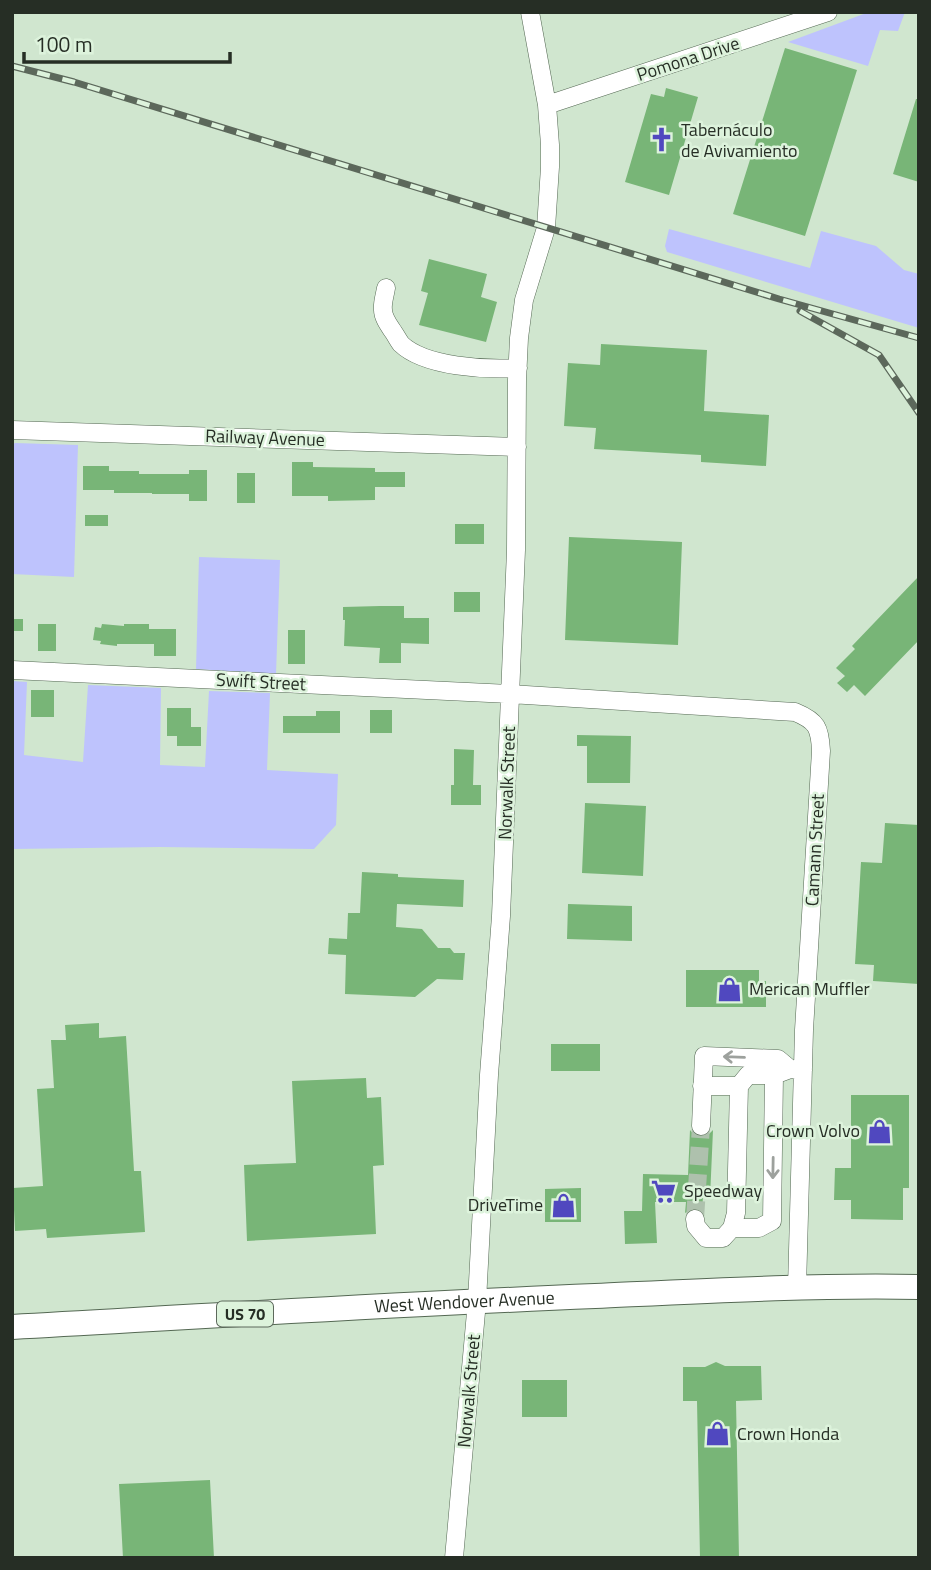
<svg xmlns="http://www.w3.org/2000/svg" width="931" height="1570" viewBox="0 0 931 1570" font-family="'Titillium Web',sans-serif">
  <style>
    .green { fill: #bec3fd }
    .building { fill: #78b577 }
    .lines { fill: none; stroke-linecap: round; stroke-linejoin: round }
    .minor-tunnel { stroke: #aec1ad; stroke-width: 18; stroke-dasharray: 18 9; stroke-linecap: butt }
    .minor-casing { stroke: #546853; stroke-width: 19 }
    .highway-casing { stroke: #546853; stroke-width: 26 }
    .minor { stroke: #fff; stroke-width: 18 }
    .highway { stroke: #fff; stroke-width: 24 }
    .rail-casing { stroke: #5c685b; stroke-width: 7 }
    .rail { stroke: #ddf3dc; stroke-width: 4.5; stroke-dasharray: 13; stroke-linecap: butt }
    .oneway { stroke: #9da19d }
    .labels { text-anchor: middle; stroke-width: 5; stroke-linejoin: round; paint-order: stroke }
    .shield { fill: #ddf3dc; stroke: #5d695c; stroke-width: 2 }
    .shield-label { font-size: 16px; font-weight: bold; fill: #262e25 }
    .street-label { font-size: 18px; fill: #262e25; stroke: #ddf3dc }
    .poi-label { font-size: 18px; fill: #262e25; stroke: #ddf3dc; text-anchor: start }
  </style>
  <rect width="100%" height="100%" fill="#d0e6cf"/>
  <path class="green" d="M869 12H905L898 31 880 30 868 66 788 42Z
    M669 229 810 268 821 231 876 246 904 270 919 274V328L667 252 665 246Z
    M15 443 78 445 74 577 12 574V445Z
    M199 557 280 560 276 674 196 669Z
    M12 681 27 682 24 755 83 762 88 685 161 688 160 765 205 767 209 691 270 693 267 770 338 774 336 825 314 849 160 847 12 849Z"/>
  <path class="building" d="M785 48 857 70 805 236 733 214Z
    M666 88 698 97 669 195 625 182 651 94 664 97Z
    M916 99H919V182L893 174Z
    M429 259 487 274 481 297 497 302 486 342 419 325 428 293 421 291Z
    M601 344 707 350 704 411 769 415 766 466 701 462V455L594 449 596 428 564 426 568 363 600 365Z
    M292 462H313V467L375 468V472H405V487H375V500L328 501V496H292Z
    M83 466H109V471H139V474H189V470H207V501H189V494H152V493H114V490H83Z
    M237 473H255V503H237Z
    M85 515H108V526H85Z
    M455 524H484V544H455Z
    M569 537 682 542 678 645 565 640Z
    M919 576V640L865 696 854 685 847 692 837 683 845 676 836 668 855 649 852 646Z
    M454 592H480V612H454Z
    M380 606H404V618H429V644L401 643V663H379L380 648 344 646 345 620H343V607Z
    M12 619H23V631H12Z
    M38 624H56V651H38Z
    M102 624 124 626V624H149V629H176V656H154V644H117V646L100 644 101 641 93 640 95 627 101 628Z
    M288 630H305V664H288Z
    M31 690H54V717H31Z
    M167 708H191V727H201V746H177V736H167Z
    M370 710H392V733H370Z
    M316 711H340V733H283V716H316Z
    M577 735 631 736 630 783H587V746H577Z
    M454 749 474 750 473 785H481V805H451V785H454Z
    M585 803 646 806 643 876 582 873Z
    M885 823 919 825V984L873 981 874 965 855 964 861 862 882 863Z
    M362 872 398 874V877L464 880 463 907 397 904 396 927 422 929 438 948H450L454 953H465L463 980 437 979 415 997 345 994 346 955 328 954 329 938 347 939 348 913H360Z
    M568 904 632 906V941L567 939Z
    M686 970H759V981H766V1007H686Z
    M99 1023V1038L126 1036 134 1171H141L145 1232 47 1238 46 1229 15 1231 13 1188 43 1186 37 1089 54 1088 51 1040H66L65 1025Z
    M551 1044H600V1071H551Z
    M366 1078 367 1098 381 1097 384 1165 373 1166 376 1234 247 1241 244 1165 296 1163 292 1081Z
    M851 1095H909V1188H903V1220L851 1219V1200H834L835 1168H851Z
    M690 1130 694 1135 701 1137 707 1136 713 1130 710 1198 703 1197 702 1211 693 1208 685 1213 686 1202H655L657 1243 625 1244 624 1211H642L643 1174 688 1175Z
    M581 1188V1222H545V1189Z
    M716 1362 725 1366H761L762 1400 736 1401 739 1558H700L697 1401H683V1367H705Z
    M522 1380H567V1417H522Z
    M210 1480 214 1558H123L119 1484Z"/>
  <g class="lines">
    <path class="minor-tunnel" d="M695 1219 701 1126"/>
    <defs>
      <path id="minor" d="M547 105 828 12
        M386 288C385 295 382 303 383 310 383 317 388 324 392 330 395 334 398 340 401 344 425 367 486 370 518 368
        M12 430 517 447
        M12 670 510 694 795 712C817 721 820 728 821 751L804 1030 797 1288
        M702 1086H739
        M701 1126 704 1056 778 1059 790 1069
        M695 1219 696 1226 706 1238H723L732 1228 736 1213 739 1086 748 1075H774L790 1069 803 1070
        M732 1228H759L772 1221 774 1075
        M454 1558 477 1301 489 1075 501 916 516 550 517 380 519 338 524 300 546 228 550 167V145L547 105 530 12"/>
      <g id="highway">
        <path id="s1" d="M12 1327C207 1316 401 1304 595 1296 703 1291 811 1285 919 1287"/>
      </g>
    </defs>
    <use href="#minor" class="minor-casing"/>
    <use href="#highway" class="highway-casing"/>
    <use href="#minor" class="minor"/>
    <use href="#highway" class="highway"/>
    <defs>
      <path id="rail" d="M12 66 74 82 779 299 919 338
        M800 311 879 355 919 413"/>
    </defs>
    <use href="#rail" class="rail-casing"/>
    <use href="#rail" class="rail"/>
  </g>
  <defs><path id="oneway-shaft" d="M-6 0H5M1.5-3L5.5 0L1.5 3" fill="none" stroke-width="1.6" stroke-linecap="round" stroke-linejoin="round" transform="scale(1.75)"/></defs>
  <g class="oneway">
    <use href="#oneway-shaft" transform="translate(734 1057) rotate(-178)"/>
    <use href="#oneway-shaft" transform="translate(773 1168) rotate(91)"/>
  </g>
  <defs>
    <symbol id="church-bare" viewBox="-9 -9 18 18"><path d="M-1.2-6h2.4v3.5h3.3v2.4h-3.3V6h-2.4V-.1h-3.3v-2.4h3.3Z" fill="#5048bf" stroke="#ddf3dc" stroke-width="2.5" paint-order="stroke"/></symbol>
    <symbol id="shop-bare" viewBox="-9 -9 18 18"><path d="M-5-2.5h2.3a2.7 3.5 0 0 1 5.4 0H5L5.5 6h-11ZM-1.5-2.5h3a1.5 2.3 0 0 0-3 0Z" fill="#5048bf" stroke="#ddf3dc" stroke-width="2.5" paint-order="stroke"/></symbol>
    <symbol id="supermarket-bare" viewBox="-9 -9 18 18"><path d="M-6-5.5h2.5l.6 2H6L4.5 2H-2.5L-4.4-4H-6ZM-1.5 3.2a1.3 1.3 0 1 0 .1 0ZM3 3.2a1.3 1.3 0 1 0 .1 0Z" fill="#5048bf" stroke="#ddf3dc" stroke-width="2.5" paint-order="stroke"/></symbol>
  </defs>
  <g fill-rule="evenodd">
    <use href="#church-bare" x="644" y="122" width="35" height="35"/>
    <use href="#shop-bare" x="712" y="972" width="35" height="35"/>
    <use href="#shop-bare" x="862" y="1114" width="35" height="35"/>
    <use href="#supermarket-bare" x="646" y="1174" width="35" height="35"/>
    <use href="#shop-bare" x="546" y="1188" width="35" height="35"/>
    <use href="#shop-bare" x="700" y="1416" width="35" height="35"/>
  </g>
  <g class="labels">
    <rect class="shield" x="217" y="1301.5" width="56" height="25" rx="5"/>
    <g class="shield-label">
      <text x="245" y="1320">US 70</text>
    </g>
    <g class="street-label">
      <text transform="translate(688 59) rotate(-18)" y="6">Pomona Drive</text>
      <text transform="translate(265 438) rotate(2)" y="6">Railway Avenue</text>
      <text transform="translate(261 682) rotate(3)" y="6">Swift Street</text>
      <text transform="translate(507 783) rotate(-88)" y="6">Norwalk Street</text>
      <text transform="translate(815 850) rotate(-87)" y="6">Camann Street</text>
      <text dy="6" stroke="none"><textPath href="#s1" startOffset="453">West Wendover Avenue</textPath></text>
      <text transform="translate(469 1391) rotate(-85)" y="6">Norwalk Street</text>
    </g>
    <g class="poi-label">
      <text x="681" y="136">Tabernáculo<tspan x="681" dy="21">de Avivamiento</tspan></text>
      <text x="749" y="995">Merican Muffler</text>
      <text x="860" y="1137" text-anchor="end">Crown Volvo</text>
      <text x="684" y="1197">Speedway</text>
      <text x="543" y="1211" text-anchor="end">DriveTime</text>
      <text x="737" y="1440">Crown Honda</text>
    </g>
  </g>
  <rect width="931" height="1570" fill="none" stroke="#262e25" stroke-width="28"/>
  <path d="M24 52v10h206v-10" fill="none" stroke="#262e25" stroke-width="3.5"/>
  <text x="35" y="52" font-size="21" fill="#262e25" stroke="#ddf3dc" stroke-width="5" paint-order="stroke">100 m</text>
</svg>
